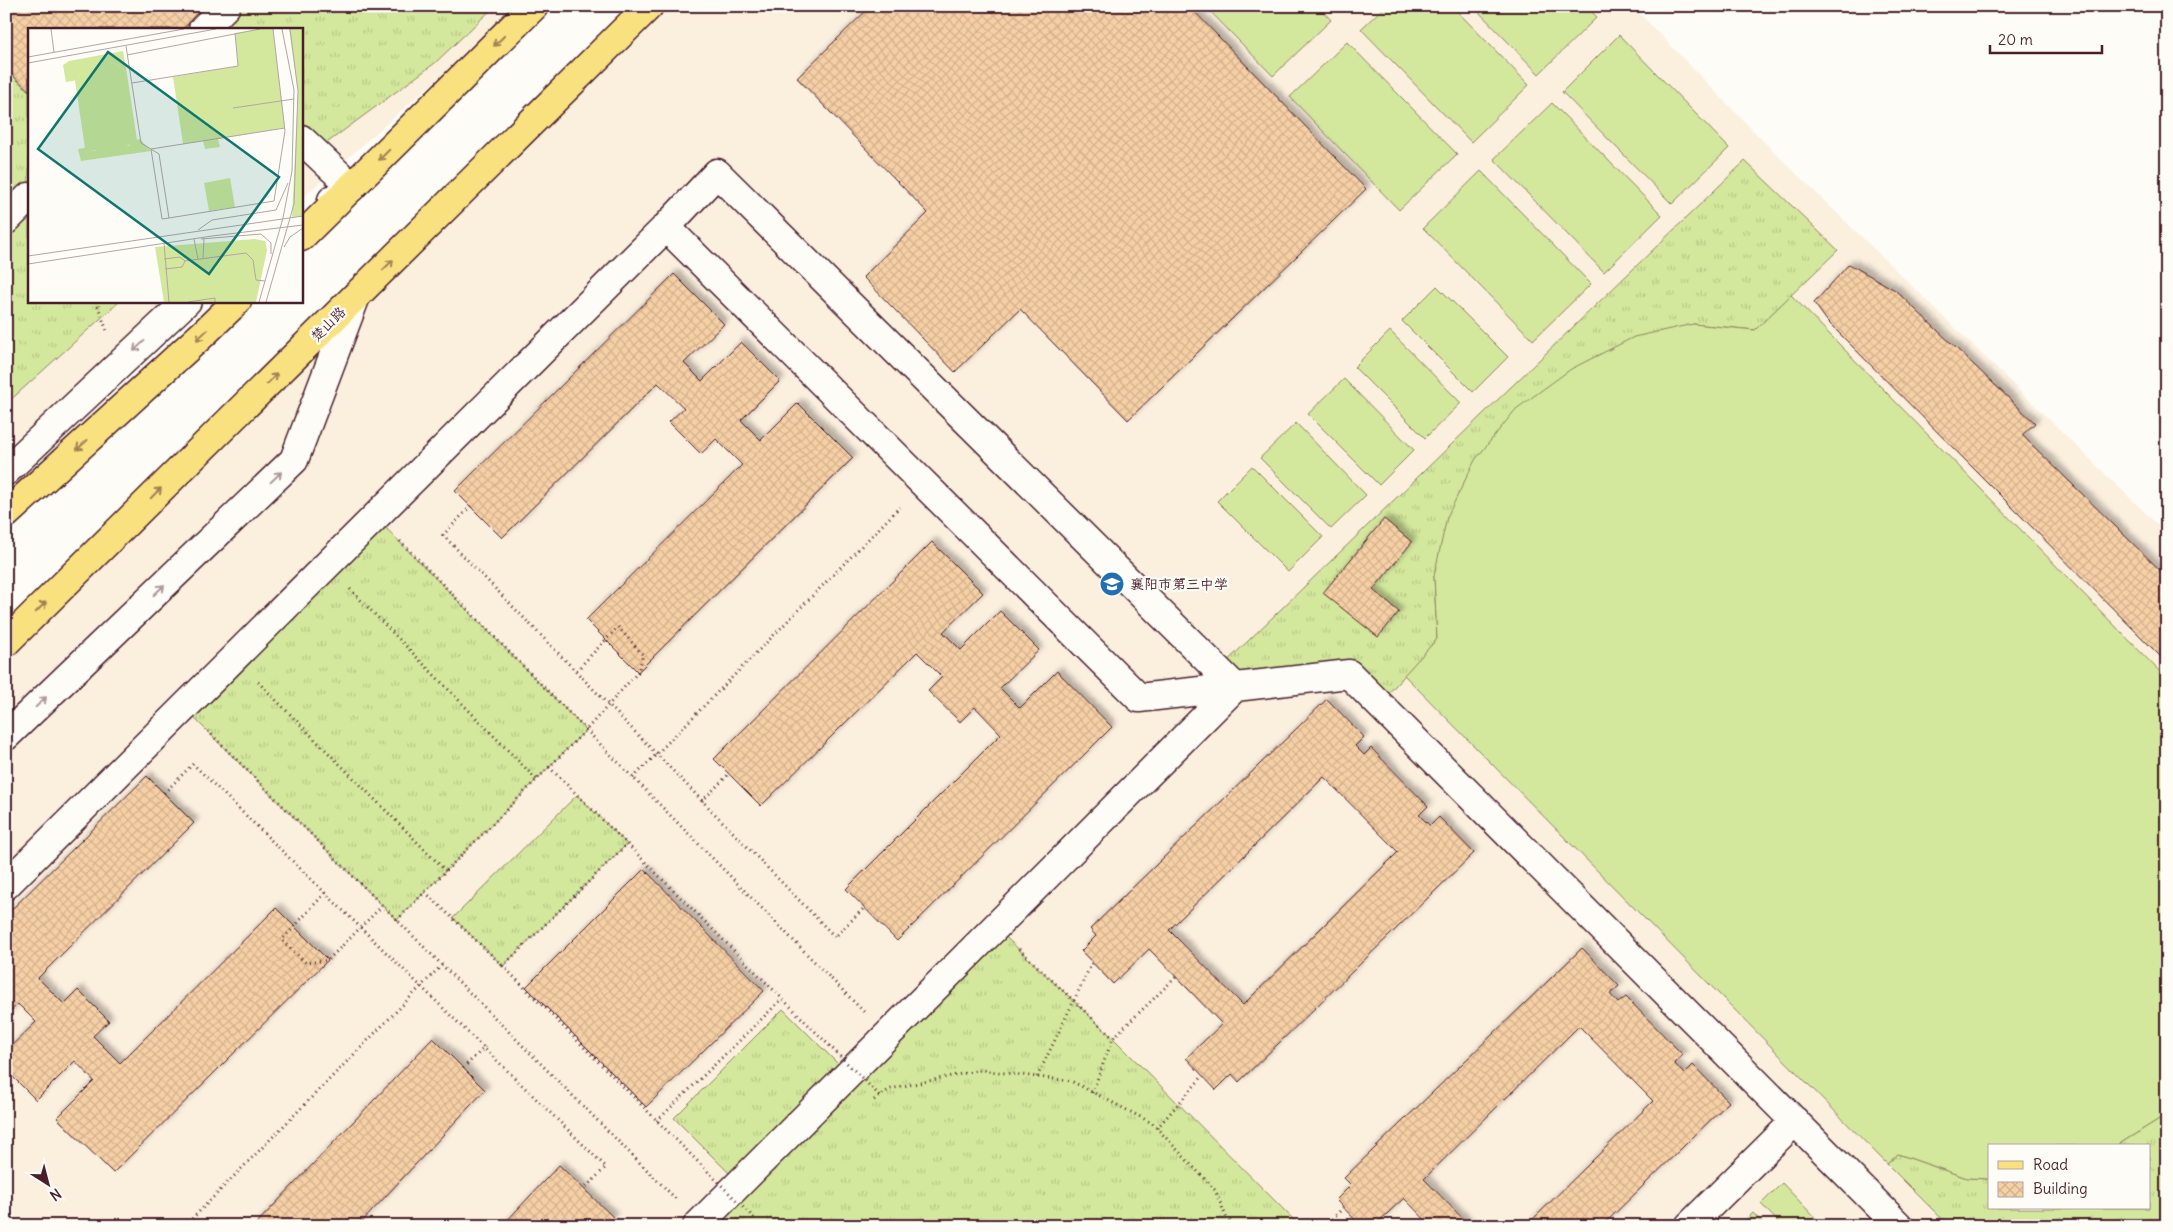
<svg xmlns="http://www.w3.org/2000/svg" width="2173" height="1232" viewBox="0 0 2173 1232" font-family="Delius,'LXGW WenKai TC',sans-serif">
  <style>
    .built { fill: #fbefde; fill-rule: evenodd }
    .grass { fill: url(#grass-tufts); stroke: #8e8464 }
    .pitch { fill: #d3e89c; stroke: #8e8464 }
    .building { fill: url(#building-cross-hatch); stroke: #4a1f2b; fill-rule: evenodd; filter: url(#shadow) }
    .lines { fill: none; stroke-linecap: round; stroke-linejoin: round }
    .minor-casing { stroke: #4a1f2b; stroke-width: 31 }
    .major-casing { stroke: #4a1f2b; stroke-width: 31 }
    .path { stroke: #4a1f2b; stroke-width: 3; stroke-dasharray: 1 4; stroke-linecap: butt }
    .minor { stroke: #fdfcf7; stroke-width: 28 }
    .major { stroke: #fae180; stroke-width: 28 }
    .path-bridge { stroke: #4a1f2b; stroke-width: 3; stroke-dasharray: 1 4; stroke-linecap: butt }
    .oneway { stroke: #a28056 }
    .oneway2 { stroke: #ac999b }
    .labels { text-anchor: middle; stroke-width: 4.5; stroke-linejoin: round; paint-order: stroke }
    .street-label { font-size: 14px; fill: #4a1f2b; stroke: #fdfcf7 }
    .poi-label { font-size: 14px; fill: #4a1f2b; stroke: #fdfcf7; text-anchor: start }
    .inset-road { fill: none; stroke: #b5a4a5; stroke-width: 1 }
    .view { fill: #0f766e; fill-opacity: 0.15; stroke: #0f766e; stroke-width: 2.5 }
    .inset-edge { fill: none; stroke: #4a1f2b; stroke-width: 2.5 }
  </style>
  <defs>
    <pattern id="grass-tufts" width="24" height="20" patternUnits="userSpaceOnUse" patternTransform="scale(1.25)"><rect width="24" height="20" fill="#d3e89c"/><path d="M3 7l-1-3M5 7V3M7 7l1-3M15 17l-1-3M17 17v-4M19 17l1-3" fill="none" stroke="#b7c787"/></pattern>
    <pattern id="building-cross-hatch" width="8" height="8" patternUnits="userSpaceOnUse" patternTransform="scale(1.25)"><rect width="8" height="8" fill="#f6d0a5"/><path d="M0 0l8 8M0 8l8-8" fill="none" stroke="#d4b28e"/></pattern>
    <filter id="shadow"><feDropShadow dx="4.5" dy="-4.5" stdDeviation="2.5" flood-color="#0004"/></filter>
  </defs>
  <rect width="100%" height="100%" fill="#fdfcf7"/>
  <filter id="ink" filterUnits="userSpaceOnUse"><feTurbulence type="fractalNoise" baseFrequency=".02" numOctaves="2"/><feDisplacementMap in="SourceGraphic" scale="10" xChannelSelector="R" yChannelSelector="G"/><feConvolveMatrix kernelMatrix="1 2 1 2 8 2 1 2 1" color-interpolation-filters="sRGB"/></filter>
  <g filter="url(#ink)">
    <path class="built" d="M6 6H520L301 199V29H29V301H187L6 471Z
      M649 6H1632L1774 152 2167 534V1226H6V634ZM1989 1146H2149V1208H1989Z"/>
    <path class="grass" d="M6 6H495L435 63 301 162V29H29V301H120L6 404Z
      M1745 161 1838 250 1755 330 1693 324 1434 576 1437 639 1379 704 1344 675 1235 687 1218 670Z
      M375 517 586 730 397 920 184 708Z
      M577 795 627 844 503 966 453 918Z
      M995 927 1113 1038 1300 1226H697L739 1183 674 1118 783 1009 848 1074Z
      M2167 1114 2166 1226H1949L1887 1164 1898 1154 1967 1178 1989 1179V1208H2149V1146H2116Z"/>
    <path class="pitch" d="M1205 6H1318L1331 20 1273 76Z
      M1385 6H1452L1529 85 1471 142 1361 29Z
      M1473 6H1586L1597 17 1539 74Z
      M1619 35 1729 148 1672 204 1562 92Z
      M1347 42 1457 154 1399 210 1290 97Z
      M1552 103 1662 215 1604 272 1494 159Z
      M1481 171 1591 284 1533 340 1423 228Z
      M1437 286 1508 357 1473 392 1402 321Z
      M1791 295 2167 679V1114L2116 1146H1989V1179L1967 1178 1898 1154 1887 1164 1404 675 1437 639 1434 576 1447 517 1475 460 1516 409 1571 369 1634 337 1693 324 1755 330Z
      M1390 331 1461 403 1425 438 1354 367Z
      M1344 379 1414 450 1379 485 1308 414Z
      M1296 423 1366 495 1331 529 1260 458Z
      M1252 466 1323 537 1288 572 1217 501Z
      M1782 1183 1823 1226H1782L1761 1204Z
      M1753 1213 1765 1226H1739Z"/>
    <path class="building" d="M6 6H206L183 29H29V91L6 69Z
      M871 6H1189L1366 189 1128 420 1020 309 955 372 863 277 928 213 797 78Z
      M1849 264 1895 290 2035 423 2022 435 2165 575 2167 573V663L1827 321 1814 303Z
      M674 274 724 324 684 363 702 381 741 342 780 381 741 420 761 440 798 403 853 458 638 672 586 620 742 465 716 439 701 454 669 422 684 408 658 383 502 538 455 491Z
      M1384 519 1412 542 1373 590 1399 612 1378 637 1323 593Z
      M932 542 983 593 943 632 961 650 1000 611 1039 650 1000 688 1020 708 1057 671 1112 727 897 941 846 889 1001 734 975 707 960 722 928 691 942 677 917 652 761 806 714 759Z
      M1327 699 1364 737 1355 746 1364 755 1371 748 1428 806 1419 815 1430 826 1439 817 1474 853 1239 1082 1232 1074 1216 1090 1186 1058 1222 1024 1149 949 1113 984 1081 951 1096 936 1090 929ZM1324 777 1398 852 1243 1005 1169 930Z
      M147 776 194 823 38 978 64 1004 78 990 109 1021 93 1036 120 1063 276 908 328 960 113 1173 57 1118 94 1081 75 1061 36 1100 6 1070V1051L36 1022 18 1004 6 1016V915Z
      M644 869 764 991 646 1107 526 987Z
      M1582 948 1619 986 1610 994 1618 1003 1626 997 1683 1055 1674 1063 1684 1074 1693 1065 1729 1102 1602 1226H1526L1653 1101 1579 1026 1424 1179 1470 1226H1431L1404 1198 1374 1226H1361L1336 1200 1351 1185 1344 1178Z
      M433 1038 485 1090 358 1226H254Z
      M559 1165 613 1217 605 1226H502Z"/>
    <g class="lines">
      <defs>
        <path id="minor" d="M203 29 226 6
          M301 139 352 187 332 200
          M6 220 29 197
          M666 227 717 173 1235 687 697 1226
          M6 471 187 301
          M6 736 294 460 356 296
          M6 885 666 227 1139 698 1349 674 1899 1226
          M1689 1226 1795 1121"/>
        <path id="major" d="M301 237 534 6
          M6 514 204 333 237 301
          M6 642 649 6"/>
      </defs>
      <use href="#minor" class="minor-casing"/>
      <use href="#major" class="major-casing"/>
      <path class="path" d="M96 301 107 331
        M400 541 864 1012
        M350 589 537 780
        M258 682 446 871
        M208 731 677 1200
        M549 767 627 844
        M633 778 900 507
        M702 801 729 774
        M425 892 503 966
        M325 893 282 940 306 963 328 960 382 906
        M397 920 586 730 638 672 643 655 618 627 576 671
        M1019 949 1113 1038
        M463 1068 485 1047
        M1092 1093 1113 1038 1176 977
        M874 1100 890 1089 980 1070 1071 1081 1152 1123 1215 1190 1230 1226
        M657 1121 782 999
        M1157 1128 1203 1076
        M185 1226 442 965
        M1325 1226 1343 1208
        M1352 1226 1358 1223"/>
      <use href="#minor" class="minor"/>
      <use href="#major" class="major"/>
      <path class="path-bridge" d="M471 506 443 535 835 937 864 908
        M164 793 193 764 606 1167 584 1189
        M1037 1077 1092 963
        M754 1218 503 966 627 844 880 1096"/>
    </g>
    <defs><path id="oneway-shaft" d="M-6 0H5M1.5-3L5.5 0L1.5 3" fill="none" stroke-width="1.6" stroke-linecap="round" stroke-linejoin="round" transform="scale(1.25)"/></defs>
    <g class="oneway">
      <use href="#oneway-shaft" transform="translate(499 41) rotate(135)"/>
      <use href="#oneway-shaft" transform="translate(384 155) rotate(135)"/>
      <use href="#oneway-shaft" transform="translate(388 265) rotate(-45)"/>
      <use href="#oneway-shaft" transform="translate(202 335) rotate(137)"/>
      <use href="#oneway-shaft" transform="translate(272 379) rotate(-45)"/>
      <use href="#oneway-shaft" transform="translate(82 445) rotate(138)"/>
      <use href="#oneway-shaft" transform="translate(156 493) rotate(-45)"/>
      <use href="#oneway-shaft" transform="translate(41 607) rotate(-45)"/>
    </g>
    <g class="oneway2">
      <use href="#oneway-shaft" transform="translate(139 346) rotate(137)"/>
      <use href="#oneway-shaft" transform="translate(276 477) rotate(-44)"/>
      <use href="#oneway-shaft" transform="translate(159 590) rotate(-44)"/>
      <use href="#oneway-shaft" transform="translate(41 702) rotate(-44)"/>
    </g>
  </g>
  <defs>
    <symbol id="school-disc" viewBox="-11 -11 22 22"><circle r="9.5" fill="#1f6fb2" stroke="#fdfcf7"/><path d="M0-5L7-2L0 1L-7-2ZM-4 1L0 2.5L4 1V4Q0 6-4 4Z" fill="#fff"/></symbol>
  </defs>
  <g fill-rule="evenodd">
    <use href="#school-disc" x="1098" y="570" width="28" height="28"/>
  </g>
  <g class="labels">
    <g class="street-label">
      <text transform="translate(328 324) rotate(-45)" y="5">楚山路</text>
    </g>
    <g class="poi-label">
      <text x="1130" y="589">襄阳市第三中学</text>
    </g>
  </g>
  <g transform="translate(28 28)">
    <rect width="275" height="275" fill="#fdfcf7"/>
    <path d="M232 1H245L257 100 190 111 192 119 177 121 175 113 155 116 145 49 210 38 207 5ZM95 23 99 46 88 36 69 34 51 47 50 52 38 54 35 37 41 33ZM112 111 123 123 53 133 50 121 61 119 66 123 101 118 104 113ZM202 150 207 179 181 183 176 155ZM227 211 237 213 239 222 228 274H136L127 219Z" fill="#d3e89c"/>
    <path d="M261 1H275V188L264 189 270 63Z" fill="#d3e89c"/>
    <path d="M69 33 88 36 99 46 109 112 85 127 57 120 47 53 55 42Z" fill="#d3e89c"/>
    <path class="inset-road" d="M23 1 26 24M98 18 113 115 131 126 141 190 246 173 257 103 245 1M99 27 232 1M0 29 156 1M0 35 188 1M104 55 210 38 207 5M205 80 266 71M141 190 134 191 123 121 257 100M170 202 184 192 248 182 260 155M166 211 170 231M173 211 233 206 243 215V226M136 215 141 274M256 219 262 209 275 200M0 228 275 188M175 230 176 211M136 231 152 229 157 233 218 225 225 232 228 252 237 253M0 236 184 208 275 197M137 241 154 239 157 233M160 274 187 270V274M231 274 255 190 264 143 266 62 254 1M238 274 266 176 270 63 262 1"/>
    <path class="view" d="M80 24 251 149 181 246 10 121Z"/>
    <rect width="275" height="275" class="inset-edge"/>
  </g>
  <rect width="2173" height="1232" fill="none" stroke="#fdfcf7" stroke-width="25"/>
  <rect x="12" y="12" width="2148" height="1207" fill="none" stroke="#4a1f2b" stroke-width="2" filter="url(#ink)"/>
  <rect x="1988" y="1144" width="162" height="65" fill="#fdfcf7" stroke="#b5a4a5"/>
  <rect x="1998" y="1161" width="25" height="8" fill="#fae180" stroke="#b5a4a5"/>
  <text x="2033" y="1170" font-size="15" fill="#4a1f2b">Road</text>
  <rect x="1998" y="1182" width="25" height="15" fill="url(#building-cross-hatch)" stroke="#b5a4a5"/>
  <text x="2033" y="1194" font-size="15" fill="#4a1f2b">Building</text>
  <g transform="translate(48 1184) rotate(144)" stroke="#fdfcf7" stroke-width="4" paint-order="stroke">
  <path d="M0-4L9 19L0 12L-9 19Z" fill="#4a1f2b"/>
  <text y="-8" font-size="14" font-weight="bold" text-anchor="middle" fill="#4a1f2b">N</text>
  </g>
  <path d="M1990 45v8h112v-8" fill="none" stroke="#4a1f2b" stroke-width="2.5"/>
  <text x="1998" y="45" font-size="15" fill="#4a1f2b" stroke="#fdfcf7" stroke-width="4" paint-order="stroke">20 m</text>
</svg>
